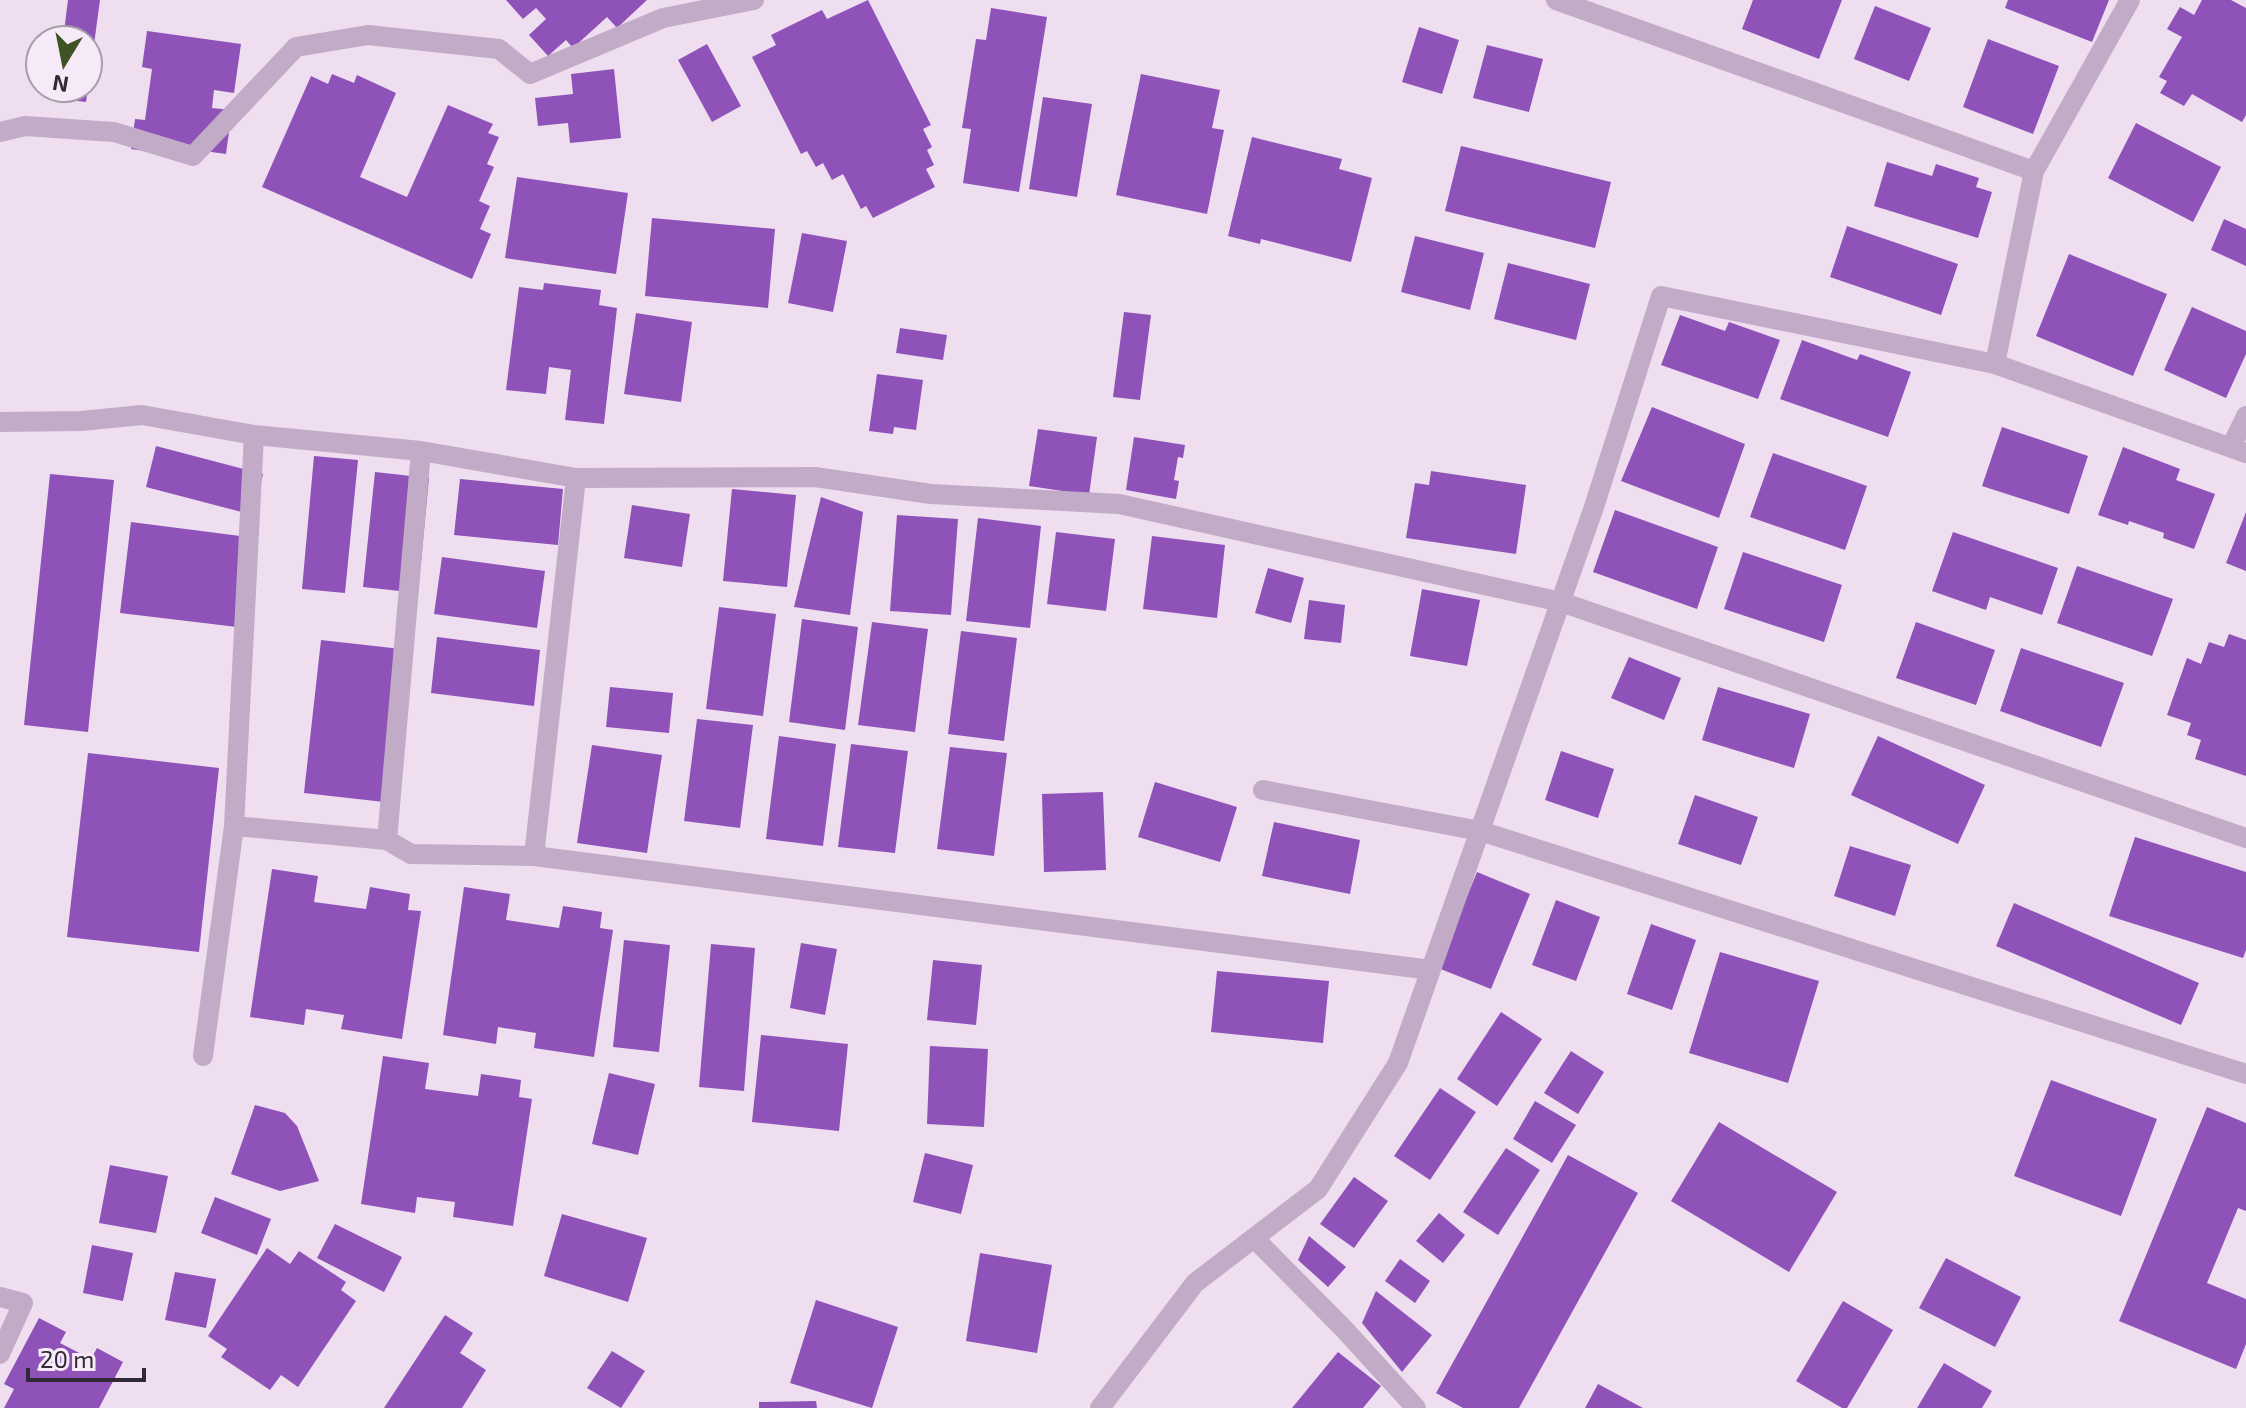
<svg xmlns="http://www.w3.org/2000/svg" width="2246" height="1408" viewBox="0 0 2246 1408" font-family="'Exo 2',sans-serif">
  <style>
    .building { fill: #8f52b9 }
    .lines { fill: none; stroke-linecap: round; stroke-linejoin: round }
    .minor { stroke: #c1abc7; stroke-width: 20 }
  </style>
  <rect width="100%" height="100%" fill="#eedef0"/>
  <path class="building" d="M68 0H100L90 74 88 40H63Z
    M506 0H647L617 28 607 17 573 48 566 40 548 56 529 35 546 19 536 8 523 19Z
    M868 0 931 125 923 129 932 147 927 150 934 165 926 169 935 187 873 218 866 206 861 209 843 174 832 180 823 163 816 167 807 151 801 154 752 57 776 45 771 35 822 10 827 19Z
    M1753 0H1842L1819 59 1742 29Z
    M2008 0H2109L2092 42 2005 8Z
    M2202 0H2231L2246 8V115L2242 122 2192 94 2184 106 2160 93 2167 81 2159 77 2182 37 2167 29 2180 7 2194 15Z
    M1875 6 1931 28 1909 81 1854 59Z
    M991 8 1047 17 1019 192 963 183 971 129 962 128 976 39 986 40Z
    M1419 27 1459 40 1442 94 1402 82Z
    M147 31 241 44 234 93 214 90 212 108 232 110 226 154 175 147 174 155 131 149 135 119 145 120 152 69 142 67Z
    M1988 39 2059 66 2033 134 1963 107Z
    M707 44 741 106 712 122 678 60Z
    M1487 45 1543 59 1529 112 1473 98Z
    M614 69 621 138 570 143 568 123 538 126 535 98 573 94 571 74Z
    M332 74 354 83 357 75 396 93 360 177 407 197 448 105 493 124 488 133 499 137 487 164 494 167 479 201 490 206 480 229 491 234 472 279 262 187 311 76 328 84Z
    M1141 74 1220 90 1212 128 1224 130 1207 214 1116 195Z
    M56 88H88L86 102 55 98Z
    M1043 97 1092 104 1077 197 1029 189Z
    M2136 123 2221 167 2193 222 2108 178Z
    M1252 137 1342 159 1339 169 1372 178 1351 262 1261 239 1260 244 1228 236Z
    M1461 146 1611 182 1595 248 1445 211Z
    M1887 162 1932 176 1936 164 1979 178 1976 187 1992 192 1978 238 1874 206Z
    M517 177 628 193 616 274 505 258Z
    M652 218 775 229 768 308 645 296Z
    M2224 219 2246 229V266L2211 250Z
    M1847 226 1958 264 1941 315 1830 277Z
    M802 233 847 241 833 312 788 303Z
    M1415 236 1484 253 1470 310 1401 292Z
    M2069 254 2167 294 2133 376 2036 336Z
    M1508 263 1590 284 1576 340 1494 319Z
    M544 283 601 290 599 305 617 308 604 424 565 420 571 370 549 367 546 394 506 390 519 287 543 290Z
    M2192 307 2246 331V354L2226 398 2164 370Z
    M1124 312 1151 315 1140 400 1113 397Z
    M636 313 692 322 681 402 624 394Z
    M1680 315 1725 331 1729 322 1780 340 1758 399 1661 365Z
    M900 328 947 335 943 360 896 353Z
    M1802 340 1857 360 1860 354 1911 372 1888 437 1780 399Z
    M877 374 923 380 916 430 894 427 893 434 869 431Z
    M1652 407 1745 444 1719 518 1621 481Z
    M2002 427 2088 456 2069 514 1982 486Z
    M1038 429 1097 437 1089 495 1029 486Z
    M1134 437 1185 445 1183 458 1178 457 1174 480 1179 481 1176 499 1126 490Z
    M156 446 263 474 253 515 146 487Z
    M2123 447 2180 469 2176 480 2215 494 2194 549 2163 538 2164 533 2129 521 2128 525 2098 515Z
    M1773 453 1867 486 1845 550 1750 517Z
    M314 456 358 460 345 593 302 589Z
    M1431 471 1526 485 1516 554 1406 538 1415 483 1429 485Z
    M375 472 429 478 418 593 363 587Z
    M50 474 114 480 88 732 24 725Z
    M460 479 563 489 558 545 454 535Z
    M732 489 796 495 787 587 723 581Z
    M821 497 863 512 850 615 794 607Z
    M632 505 690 514 682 567 624 558Z
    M1615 510 1718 547 1697 609 1593 572Z
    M2246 512V571L2226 563Z
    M897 515 958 519 951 615 890 611Z
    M978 518 1041 526 1030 628 966 621Z
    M131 522 248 537 237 627 120 613Z
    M1056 532 1115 539 1106 611 1047 604Z
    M1953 532 2058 568 2042 615 1990 597 1986 610 1932 591Z
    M1152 536 1225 545 1217 618 1143 609Z
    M1743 552 1842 585 1824 642 1724 609Z
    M442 557 545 571 537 628 434 614Z
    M2077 566 2173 599 2152 656 2057 623Z
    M1268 568 1304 578 1291 623 1255 613Z
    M1422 589 1480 600 1467 666 1410 656Z
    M1309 600 1345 605 1341 643 1304 639Z
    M719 607 776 614 763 716 706 709Z
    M802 619 858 627 845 730 789 722Z
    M872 622 928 629 915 732 858 725Z
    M1916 622 1995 650 1976 705 1896 678Z
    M961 631 1017 638 1004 741 948 734Z
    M2229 634 2246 640V776L2195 759 2201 740 2187 735 2191 723 2167 715 2187 658 2201 664 2209 642 2224 647Z
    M437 637 540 650 534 706 431 693Z
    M321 640 401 649 384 802 304 793Z
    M2021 648 2124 683 2101 747 2000 711Z
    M1629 657 1681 678 1664 720 1611 698Z
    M610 687 673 693 669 733 606 727Z
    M1718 687 1810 714 1794 768 1702 740Z
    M697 719 753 725 740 828 684 821Z
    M779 736 836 744 823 846 766 839Z
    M1878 736 1985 785 1958 844 1851 795Z
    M851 744 908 751 895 853 838 847Z
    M592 745 662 755 647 853 577 843Z
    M950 747 1007 753 994 856 937 849Z
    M1561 751 1614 769 1598 818 1545 800Z
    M88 753 219 768 199 952 67 937Z
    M1155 782 1237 807 1220 862 1138 837Z
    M1103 792 1106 870 1044 872 1042 794Z
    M1695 795 1758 817 1741 865 1678 844Z
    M1274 822 1360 840 1350 894 1262 876Z
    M2135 837 2246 872V950L2243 958 2109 916Z
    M1850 846 1911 865 1895 916 1834 896Z
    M272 869 318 876 314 902 366 909 370 887 410 894 408 910 421 911 402 1039 341 1029 344 1015 306 1009 304 1025 250 1017Z
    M1477 872 1530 894 1491 989 1438 968Z
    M464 887 510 894 506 920 559 928 563 906 602 912 600 928 613 930 594 1057 534 1048 536 1033 498 1027 496 1044 443 1035Z
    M1556 900 1600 917 1576 981 1532 965Z
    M2014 903 2199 983 2181 1025 1996 946Z
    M1651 924 1696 940 1672 1010 1627 994Z
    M624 940 670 945 659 1052 613 1047Z
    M801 943 837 949 825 1015 790 1008Z
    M711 944 755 948 744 1091 699 1087Z
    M1720 952 1819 981 1788 1083 1689 1053Z
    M933 960 982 965 976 1025 927 1020Z
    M1217 971 1329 981 1323 1043 1211 1032Z
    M1501 1012 1542 1039 1497 1106 1457 1079Z
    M761 1035 848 1044 839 1131 752 1122Z
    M930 1046 988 1049 984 1127 927 1124Z
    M1571 1051 1604 1072 1578 1114 1544 1093Z
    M383 1056 429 1063 425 1089 478 1096 481 1074 521 1080 519 1097 532 1099 513 1226 453 1217 455 1202 417 1197 415 1213 361 1204Z
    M609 1073 655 1084 638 1155 592 1144Z
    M2051 1080 2157 1119 2121 1216 2014 1176Z
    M1440 1088 1476 1112 1430 1180 1394 1156Z
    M1535 1101 1576 1125 1552 1163 1513 1139Z
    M255 1105 285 1113 297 1126 319 1181 280 1191 231 1174Z
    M2207 1107 2246 1123V1211L2238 1208 2207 1283 2246 1299V1344L2236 1369 2119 1321Z
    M1719 1122 1837 1192 1789 1272 1671 1201Z
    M1506 1148 1540 1170 1498 1235 1463 1212Z
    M925 1153 973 1165 961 1214 913 1202Z
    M1568 1155 1638 1193 1519 1408H1463L1436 1393Z
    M110 1165 168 1176 156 1233 99 1223Z
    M1354 1177 1388 1201 1354 1248 1320 1224Z
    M215 1197 271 1219 257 1255 201 1233Z
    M1439 1213 1465 1235 1443 1263 1416 1241Z
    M562 1214 647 1238 628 1302 544 1276Z
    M335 1224 402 1257 384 1292 317 1258Z
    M1309 1236 1346 1267 1328 1287 1298 1260Z
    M92 1245 133 1253 123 1301 83 1293Z
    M267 1248 290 1264 299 1251 346 1282 341 1290 356 1301 298 1387 281 1375 270 1390 221 1357 227 1349 208 1336Z
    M980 1253 1052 1265 1037 1353 966 1341Z
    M1946 1258 2021 1297 1995 1347 1919 1308Z
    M1400 1259 1430 1281 1415 1303 1385 1281Z
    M175 1272 216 1279 206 1328 165 1320Z
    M1376 1291 1432 1335 1402 1372 1362 1323Z
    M816 1300 898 1327 872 1408 790 1383Z
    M1843 1301 1893 1330 1847 1408H1842L1796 1381Z
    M445 1315 473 1333 460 1353 486 1370 462 1408H384Z
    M39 1318 66 1332 60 1343 91 1359 97 1348 123 1362 99 1408H4L14 1389 4 1384Z
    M612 1351 645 1371 621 1408 587 1388Z
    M1338 1352 1381 1386 1363 1408H1292Z
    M1944 1363 1992 1391 1982 1408H1917Z
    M1598 1384 1643 1408H1585Z
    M816 1401 817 1408H759V1402Z"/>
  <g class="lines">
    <path class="minor" d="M1556 0 2034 171
      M0 132 25 126 114 132 193 156 296 47 368 35 499 49 530 74 663 18 754 0
      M1995 364 2034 171 2130 0
      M0 422 81 421 142 415 254 435 421 451 576 478 815 477 931 494 1119 504 1561 602 2246 838
      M2231 447 2246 416
      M1263 790 1480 831 2246 1074
      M234 826 387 840 411 854 534 856 1431 970
      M387 840 421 451
      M534 856 576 478
      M203 1056 234 826 254 435
      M1254 1238 1344 1329 1416 1408
      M0 1297 23 1303 0 1354
      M1100 1408 1195 1283 1318 1189 1398 1063 1594 507 1661 296 1995 364 2246 453"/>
  </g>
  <g transform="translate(64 64) rotate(190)"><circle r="38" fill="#f6eaf8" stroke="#a79daa" stroke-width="2"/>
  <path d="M0-6L14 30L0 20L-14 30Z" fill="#3f5223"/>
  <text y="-12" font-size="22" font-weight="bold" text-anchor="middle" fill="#312935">N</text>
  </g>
  <path d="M28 1368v12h116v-12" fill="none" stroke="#312935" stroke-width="4"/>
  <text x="40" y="1368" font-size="24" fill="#312935" stroke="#f6eaf8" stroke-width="6" paint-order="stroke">20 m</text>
</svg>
